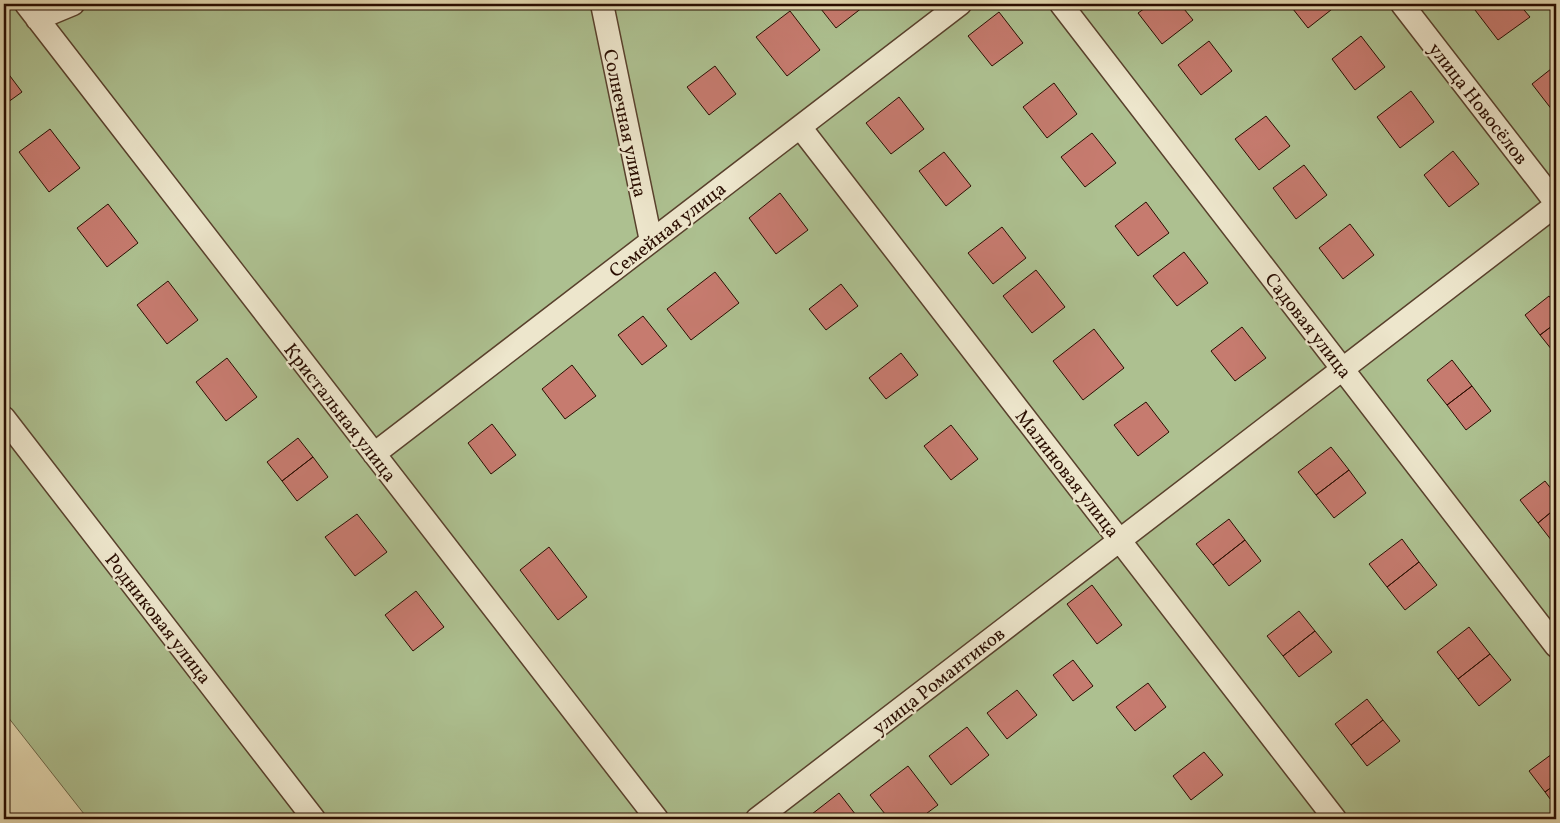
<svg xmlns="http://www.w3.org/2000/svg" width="1560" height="823" viewBox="0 0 1560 823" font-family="Vollkorn,serif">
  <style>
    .green { fill: #adc090; stroke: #6b6648 }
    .building { fill: #c67b6f; stroke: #290d00 }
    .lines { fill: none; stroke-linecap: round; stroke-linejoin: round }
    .street-casing { stroke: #58402c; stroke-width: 25 }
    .street { stroke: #ede6cc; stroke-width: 22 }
    .labels { text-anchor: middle; stroke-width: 4.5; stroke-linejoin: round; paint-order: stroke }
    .street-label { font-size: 19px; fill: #290d00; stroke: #ede6cc }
  </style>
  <rect width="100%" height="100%" fill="#e3d8b0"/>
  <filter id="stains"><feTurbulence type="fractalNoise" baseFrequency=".004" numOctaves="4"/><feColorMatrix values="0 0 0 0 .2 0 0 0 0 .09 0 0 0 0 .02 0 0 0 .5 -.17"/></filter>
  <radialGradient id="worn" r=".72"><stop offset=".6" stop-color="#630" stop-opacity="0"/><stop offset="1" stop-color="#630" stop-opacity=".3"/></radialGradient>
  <path class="green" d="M4 4H1556V819H88L4 712Z"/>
  <path class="building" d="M817 4H867L836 28Z
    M1151 4H1180L1193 20 1162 44 1138 13Z
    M1289 4H1334L1336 6 1308 28Z
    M1483 4H1519L1530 17 1498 40 1475 10Z
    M790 11 820 50 787 76 756 37Z
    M999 12 1023 43 992 66 968 36Z
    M1361 36 1385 67 1355 90 1332 59Z
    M1209 41 1232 71 1201 95 1178 65Z
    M1556 65V115L1532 84Z
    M715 66 736 94 709 115 687 87Z
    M4 68 22 92 4 105Z
    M1054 83 1077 114 1047 138 1023 107Z
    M1411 91 1434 122 1400 148 1377 117Z
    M899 97 924 129 891 154 866 123Z
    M1266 116 1290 146 1259 170 1235 139Z
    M50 129 80 168 49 192 19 152Z
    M1092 133 1116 163 1085 187 1061 157Z
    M1453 151 1479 184 1449 207 1424 175Z
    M944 152 971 186 946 206 919 171Z
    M1304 165 1327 195 1296 219 1273 188Z
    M780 193 808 230 776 254 749 218Z
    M1146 202 1169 233 1138 256 1115 226Z
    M108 204 138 243 107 267 77 228Z
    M1350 224 1374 255 1343 279 1319 248Z
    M1002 227 1026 258 993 284 968 253Z
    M1184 252 1208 283 1177 306 1153 276Z
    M1036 270 1065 307 1032 333 1003 296Z
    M715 272 739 303 691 340 667 309Z
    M168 281 198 320 167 344 137 305Z
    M841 284 858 306 826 330 809 309Z
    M1549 296 1556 305V323L1540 335 1525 315Z
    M643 316 667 346 642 365 618 335Z
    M1556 323V355L1540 335Z
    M1242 327 1266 358 1235 381 1211 351Z
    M1094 329 1124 368 1083 400 1053 361Z
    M901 353 918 375 886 399 869 378Z
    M227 358 257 397 226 421 196 382Z
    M1452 360 1472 386 1447 405 1427 380Z
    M572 365 596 396 565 419 542 389Z
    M1472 386 1491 411 1466 430 1447 405Z
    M1146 402 1169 432 1138 456 1114 425Z
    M492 424 516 455 491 474 468 443Z
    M951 425 978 459 951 480 924 446Z
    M298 438 313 457 282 481 267 462Z
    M1331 447 1349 470 1316 495 1298 472Z
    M313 457 328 477 297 501 282 481Z
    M1349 470 1366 493 1334 518 1316 495Z
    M1545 481 1556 495V508L1538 523 1520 500Z
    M1556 508V544L1555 545 1538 523Z
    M357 514 387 552 355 576 325 537Z
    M1229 519 1245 540 1213 565 1196 544Z
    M1402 539 1419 562 1387 587 1369 564Z
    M1245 540 1261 561 1229 586 1213 565Z
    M549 547 587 597 558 620 520 570Z
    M1419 562 1437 585 1405 610 1387 587Z
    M1092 585 1122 625 1097 644 1067 604Z
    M416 591 444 627 413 651 385 615Z
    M1299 611 1315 631 1283 656 1267 636Z
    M1469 627 1490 654 1458 679 1437 652Z
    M1315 631 1332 652 1299 677 1283 656Z
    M1490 654 1511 680 1479 706 1458 679Z
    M1073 660 1093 686 1073 701 1053 675Z
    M1148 683 1166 707 1135 731 1116 707Z
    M1017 690 1037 715 1007 739 987 713Z
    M1367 699 1383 720 1351 745 1335 724Z
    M1383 720 1400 741 1367 766 1351 745Z
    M967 727 989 755 951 785 929 756Z
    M1556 751V784L1545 792 1529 771Z
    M1204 752 1223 775 1191 800 1173 776Z
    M908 766 938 805 919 819H889L870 795Z
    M1556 784V807L1545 792Z
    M839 793 859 819H817L812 814Z"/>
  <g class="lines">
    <defs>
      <path id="street" d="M26 4 657 819
        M602 4 651 241
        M1061 4 1556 646
        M1402 4 1556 203
        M37 19 73 4
        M800 127 1335 819
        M4 418 314 819
        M374 454 960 4
        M757 819 1556 205"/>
    </defs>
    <use href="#street" class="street-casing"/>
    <use href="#street" class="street"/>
  </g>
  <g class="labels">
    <g class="street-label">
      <text transform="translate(1479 103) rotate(52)" y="7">улица Новосёлов</text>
      <text transform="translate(626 123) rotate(78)" y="7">Солнечная улица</text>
      <text transform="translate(667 229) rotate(-38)" y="7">Семейная улица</text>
      <text transform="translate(1309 325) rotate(52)" y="7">Садовая улица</text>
      <text transform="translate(341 412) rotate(52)" y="7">Кристальная улица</text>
      <text transform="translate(1068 473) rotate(52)" y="7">Малиновая улица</text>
      <text transform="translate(159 618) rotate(52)" y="7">Родниковая улица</text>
      <text transform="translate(938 680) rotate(-38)" y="7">улица Романтиков</text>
    </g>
  </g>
  <rect width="1560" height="823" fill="none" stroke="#e3d8b0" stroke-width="20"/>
  <rect x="5" y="5" width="1550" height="813" fill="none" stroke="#290d00" stroke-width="2.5"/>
  <rect x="10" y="10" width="1540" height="803" fill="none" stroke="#290d00"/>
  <rect width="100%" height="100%" filter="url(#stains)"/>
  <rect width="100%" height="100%" fill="url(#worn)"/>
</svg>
